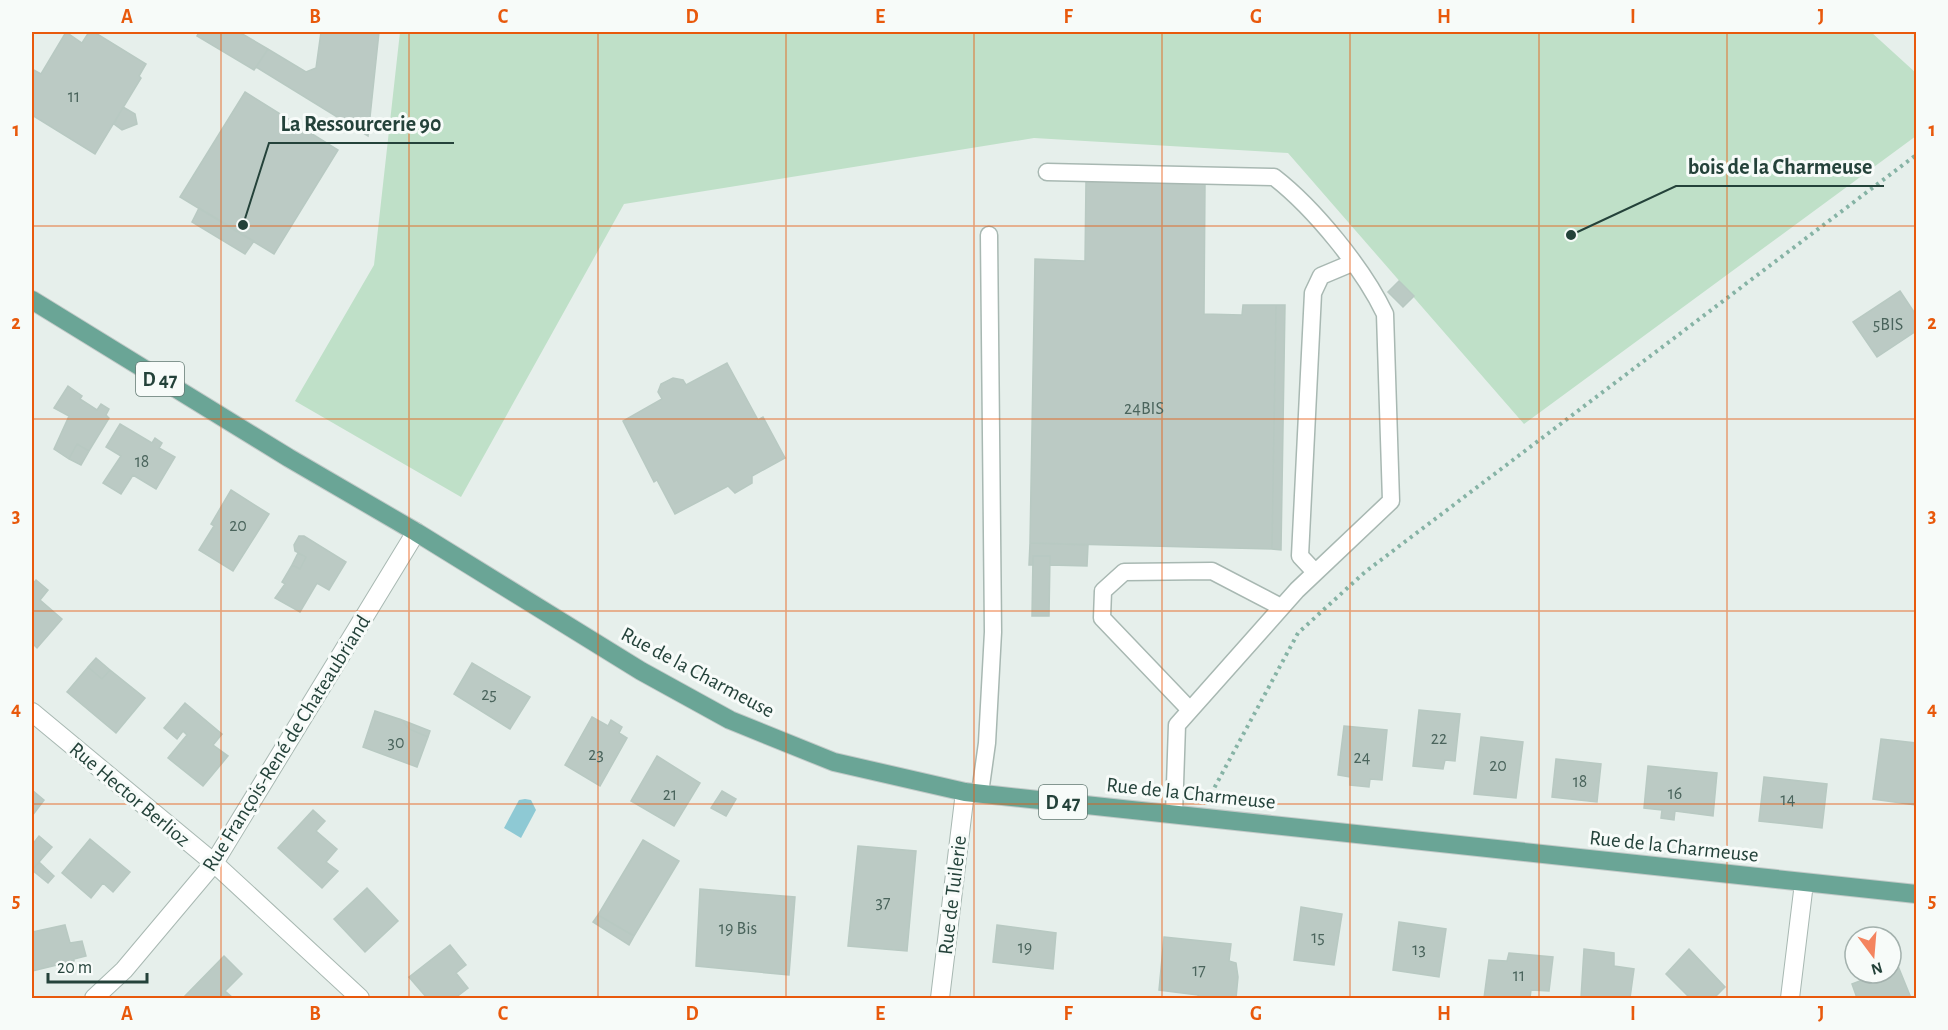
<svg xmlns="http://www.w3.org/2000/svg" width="1948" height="1030" viewBox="0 0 1948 1030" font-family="'Alegreya Sans',sans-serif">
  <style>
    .green { fill: #bfe0c8 }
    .water { fill: #8ec9d4 }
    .building { fill: #bbcac4; stroke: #b8c9c2; stroke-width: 1.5 }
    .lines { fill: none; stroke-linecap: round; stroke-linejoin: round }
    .lane-casing { stroke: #a8b8b2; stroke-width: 19 }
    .street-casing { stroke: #a8b8b2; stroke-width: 20 }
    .primary-casing { stroke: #c2cac8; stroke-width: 20 }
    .path { stroke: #86b3a5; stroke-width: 4; stroke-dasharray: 3 4.5; stroke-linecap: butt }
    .lane { stroke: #fff; stroke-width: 16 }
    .street { stroke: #fff; stroke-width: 18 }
    .primary { stroke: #6aa596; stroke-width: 18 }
    .grid { fill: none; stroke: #e8590c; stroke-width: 1.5; stroke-opacity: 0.55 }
    .labels { text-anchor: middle; stroke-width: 6; stroke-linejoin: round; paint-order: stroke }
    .number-label { font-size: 18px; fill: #4a645c }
    .shield { fill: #f7fbf9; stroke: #637a73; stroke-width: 1.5 }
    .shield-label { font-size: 20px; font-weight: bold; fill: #24423a }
    .street-label { font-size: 21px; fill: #24423a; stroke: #f7fbf9 }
    .leader { fill: none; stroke: #24423a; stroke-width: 2 }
    .callout-dot { fill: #24423a; stroke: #f7fbf9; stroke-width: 2 }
    .callout-label { font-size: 22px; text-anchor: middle; font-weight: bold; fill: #24423a; stroke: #f7fbf9; stroke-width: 6; stroke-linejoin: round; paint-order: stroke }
    .neatline { fill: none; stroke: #e8590c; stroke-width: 2 }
    .grid-label { font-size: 20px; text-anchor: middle; font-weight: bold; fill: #e8590c }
  </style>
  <rect width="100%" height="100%" fill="#e6efeb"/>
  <path class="green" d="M400 32H1871L1916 73V136L1524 424 1288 153 1034 138 624 204 461 497 295 401 374 265Z"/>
  <path class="water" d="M525 799 531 800 536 810 521 838 504 828 519 800Z"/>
  <path class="building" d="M66 32 82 43 89 32H94L146 64 139 76 141 78 95 154 32 115V69L41 74Z
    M199 32H239L268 49 254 70 197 36Z
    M321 32H379L368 136 256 67 268 49 306 72 316 68Z
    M245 92 338 150 274 254 180 197Z
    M123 107 135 114 137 124 122 130 114 124Z
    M1086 181 1205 183 1204 314 1242 315 1243 305H1276L1272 549 1030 543 1035 259 1085 261Z
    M199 208 254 241 245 254 192 222Z
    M1399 281 1414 296 1403 307 1388 292Z
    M1900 291 1916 315V331L1877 357 1853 322Z
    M1276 305H1285L1281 550 1272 549Z
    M727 363 758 420 763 417 785 458 752 476V483L735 493 728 486 675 514 657 480 654 482 623 421 662 399 658 392 661 384 673 378 683 380 686 385Z
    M68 386 82 396 80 399 97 410 101 404 109 409 106 415 109 418 89 451 77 444 69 459 54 449 69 416 54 408Z
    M120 424 152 443 155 438 162 443 159 448 175 457 156 489 133 475 121 494 103 483 121 456 106 447Z
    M77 444 89 451 81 465 69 459Z
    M231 490 269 514 233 571 199 550 214 526 211 524Z
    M299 536H304L346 562 329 590 317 583 300 612 275 598 285 584 282 582 292 565 300 569 306 557 295 551 294 545Z
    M1030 543 1088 545 1087 566 1050 565V556H1033V565H1029Z
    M298 553 306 557 300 569 292 565Z
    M1033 556H1050L1049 616H1032Z
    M36 580 48 590 40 600 62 619 37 648 32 643V585Z
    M96 658 110 670 102 679 88 667Z
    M472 663 530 697 510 729 454 694Z
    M88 667 102 679 110 670 145 698 116 733 67 692Z
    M185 703 222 734 213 745 228 756 203 786 168 758 187 735 183 731 177 739 164 728Z
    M1419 710 1460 714 1455 761 1445 760 1443 769 1413 766Z
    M375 711 402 720 409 729 428 737 417 767 363 747Z
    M592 717 608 726 611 720 622 727 619 733 627 738 600 786 565 765Z
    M402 720 430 731 428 737 409 729Z
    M1344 726 1387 730 1382 780 1370 779 1369 787 1350 785V777L1338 775Z
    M1481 737 1523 742 1516 798 1474 794Z
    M1881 739 1916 743 1915 805 1873 799Z
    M657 756 700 783 674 826 631 801Z
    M1556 759 1601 764 1597 802 1552 797Z
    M1648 766 1717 773 1713 816 1675 811 1674 820 1661 818 1662 810 1644 808Z
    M1764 777 1827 784 1822 828 1759 821Z
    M32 790 44 800 32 816Z
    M722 791 736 799 726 816 711 808Z
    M313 810 325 821 316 831 337 849 326 862 338 871 322 888 278 848Z
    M39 836 52 847 32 870V845Z
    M90 839 130 872 113 892 103 883 91 898 62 873Z
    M643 840 679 861 634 936 598 915Z
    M858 846 916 851 907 951 848 946Z
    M39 862 54 876 48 883 32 870Z
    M367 888 398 921 365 952 334 919Z
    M700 889 795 897 789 975 696 966Z
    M1301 907 1342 914 1334 965 1294 960Z
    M598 915 634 936 629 945 593 922Z
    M1399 922 1446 929 1439 977 1393 970Z
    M65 925 70 943 82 941 86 956 74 959V961L32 971V932Z
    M997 925 1056 933 1053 969 993 962Z
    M1164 937 1231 944 1229 961 1236 963 1238 977 1236 998H1198V995L1159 990Z
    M450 945 466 965 456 973 468 988 455 998H427L409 977Z
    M1584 949 1614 953V966L1634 969 1630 998H1581Z
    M1689 949 1725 987 1714 998H1690L1666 974Z
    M1509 953 1553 957 1549 991 1531 990 1530 998H1484L1489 960 1507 961Z
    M224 956 242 974 225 991 233 998H183Z
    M1898 966 1911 998H1857L1852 984 1881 973H1891V969Z"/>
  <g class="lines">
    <defs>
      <path id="lane" d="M1047 172 1274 177C1314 208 1363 268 1385 314L1391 501 1297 590 1177 725 1174 814
        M1315 572 1300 556 1313 293 1321 276 1352 263
        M1190 710 1102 618 1103 591 1124 572 1212 571 1281 607
        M980 793 987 743 993 632 989 235"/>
      <path id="street" d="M32 712 214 863 360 998
        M94 998 124 970 214 863 416 532
        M940 998 965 792
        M1790 998 1804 883"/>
      <path id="primary" d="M32 300 289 458 416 532 641 671 730 720 834 762 965 792 1916 894"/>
    </defs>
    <use href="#lane" class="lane-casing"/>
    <use href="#street" class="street-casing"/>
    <use href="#primary" class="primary-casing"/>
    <path class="path" d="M1211 794 1298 633 1365 572 1916 155"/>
    <use href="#lane" class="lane"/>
    <use href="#street" class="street"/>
    <use href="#primary" class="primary"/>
  </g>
  <path class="grid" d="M221 32V998M409 32V998M598 32V998M786 32V998M974 32V998M1162 32V998M1350 32V998M1539 32V998M1727 32V998M32 226H1916M32 419H1916M32 611H1916M32 804H1916"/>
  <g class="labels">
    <g class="number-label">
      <text x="74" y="102">11</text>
      <text x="1888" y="330">5BIS</text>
      <text x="1144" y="414">24BIS</text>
      <text x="142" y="467">18</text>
      <text x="238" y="531">20</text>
      <text x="489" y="700">25</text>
      <text x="1439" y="744">22</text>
      <text x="396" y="748">30</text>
      <text x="596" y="760">23</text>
      <text x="1362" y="763">24</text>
      <text x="1498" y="771">20</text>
      <text x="1580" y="787">18</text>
      <text x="1675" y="799">16</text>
      <text x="670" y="800">21</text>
      <text x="1788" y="805">14</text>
      <text x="883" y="908">37</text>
      <text x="738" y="934">19 Bis</text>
      <text x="1318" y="943">15</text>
      <text x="1025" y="953">19</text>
      <text x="1419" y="955">13</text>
      <text x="1199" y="976">17</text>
      <text x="1519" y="981">11</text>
    </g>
    <g class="shield">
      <rect x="136" y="362" width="48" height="34" rx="4.5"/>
      <rect x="1039" y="785" width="48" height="34" rx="4.5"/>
    </g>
    <g class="shield-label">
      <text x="160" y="386">D 47</text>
      <text x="1063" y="809">D 47</text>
    </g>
    <g class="street-label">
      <text transform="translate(698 672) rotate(28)" y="7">Rue de la Charmeuse</text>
      <text transform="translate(286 743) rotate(-58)" y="7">Rue François-René de Chateaubriand</text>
      <text transform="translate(1191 793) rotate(6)" y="7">Rue de la Charmeuse</text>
      <text transform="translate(130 794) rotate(40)" y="7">Rue Hector Berlioz</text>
      <text transform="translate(1674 846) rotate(6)" y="7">Rue de la Charmeuse</text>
      <text transform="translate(952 895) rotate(-83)" y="7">Rue de Tuilerie</text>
    </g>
  </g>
  <path class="leader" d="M243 225L269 143H454M1571 235L1676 186H1884"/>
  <g class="callout-dot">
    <circle cx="243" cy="225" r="6"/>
    <circle cx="1571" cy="235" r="6"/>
  </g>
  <g class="callout-label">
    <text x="361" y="131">La Ressourcerie 90</text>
    <text x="1780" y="174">bois de la Charmeuse</text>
  </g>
  <rect width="1948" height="1030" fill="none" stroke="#f7fbf9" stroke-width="66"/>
  <g transform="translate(1873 955) rotate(164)"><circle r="28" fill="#f7fbf9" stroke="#a3b1ad" stroke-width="1.5"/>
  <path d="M0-4.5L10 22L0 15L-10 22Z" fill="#f4845f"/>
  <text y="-9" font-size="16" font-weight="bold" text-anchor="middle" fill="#24423a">N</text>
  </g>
  <path d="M48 973v9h99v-9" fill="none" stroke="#24423a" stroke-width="3"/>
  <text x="57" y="973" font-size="18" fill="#24423a" stroke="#f7fbf9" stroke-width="4.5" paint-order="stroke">20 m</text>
  <rect x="33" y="33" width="1882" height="964" class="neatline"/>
  <g class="grid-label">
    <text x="127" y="23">A</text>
    <text x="315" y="23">B</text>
    <text x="503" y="23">C</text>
    <text x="692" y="23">D</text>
    <text x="880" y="23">E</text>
    <text x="1068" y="23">F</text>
    <text x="1256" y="23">G</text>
    <text x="1444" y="23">H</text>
    <text x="1633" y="23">I</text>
    <text x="1821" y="23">J</text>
    <text x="16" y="136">1</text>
    <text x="1932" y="136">1</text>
    <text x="16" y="329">2</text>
    <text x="1932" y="329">2</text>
    <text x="16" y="522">3</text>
    <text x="1932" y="522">3</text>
    <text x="16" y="715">4</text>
    <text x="1932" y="715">4</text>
    <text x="16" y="907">5</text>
    <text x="1932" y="907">5</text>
    <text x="127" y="1020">A</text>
    <text x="315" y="1020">B</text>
    <text x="503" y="1020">C</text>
    <text x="692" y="1020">D</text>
    <text x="880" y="1020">E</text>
    <text x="1068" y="1020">F</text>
    <text x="1256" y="1020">G</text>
    <text x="1444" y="1020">H</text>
    <text x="1633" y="1020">I</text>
    <text x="1821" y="1020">J</text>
  </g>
</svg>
